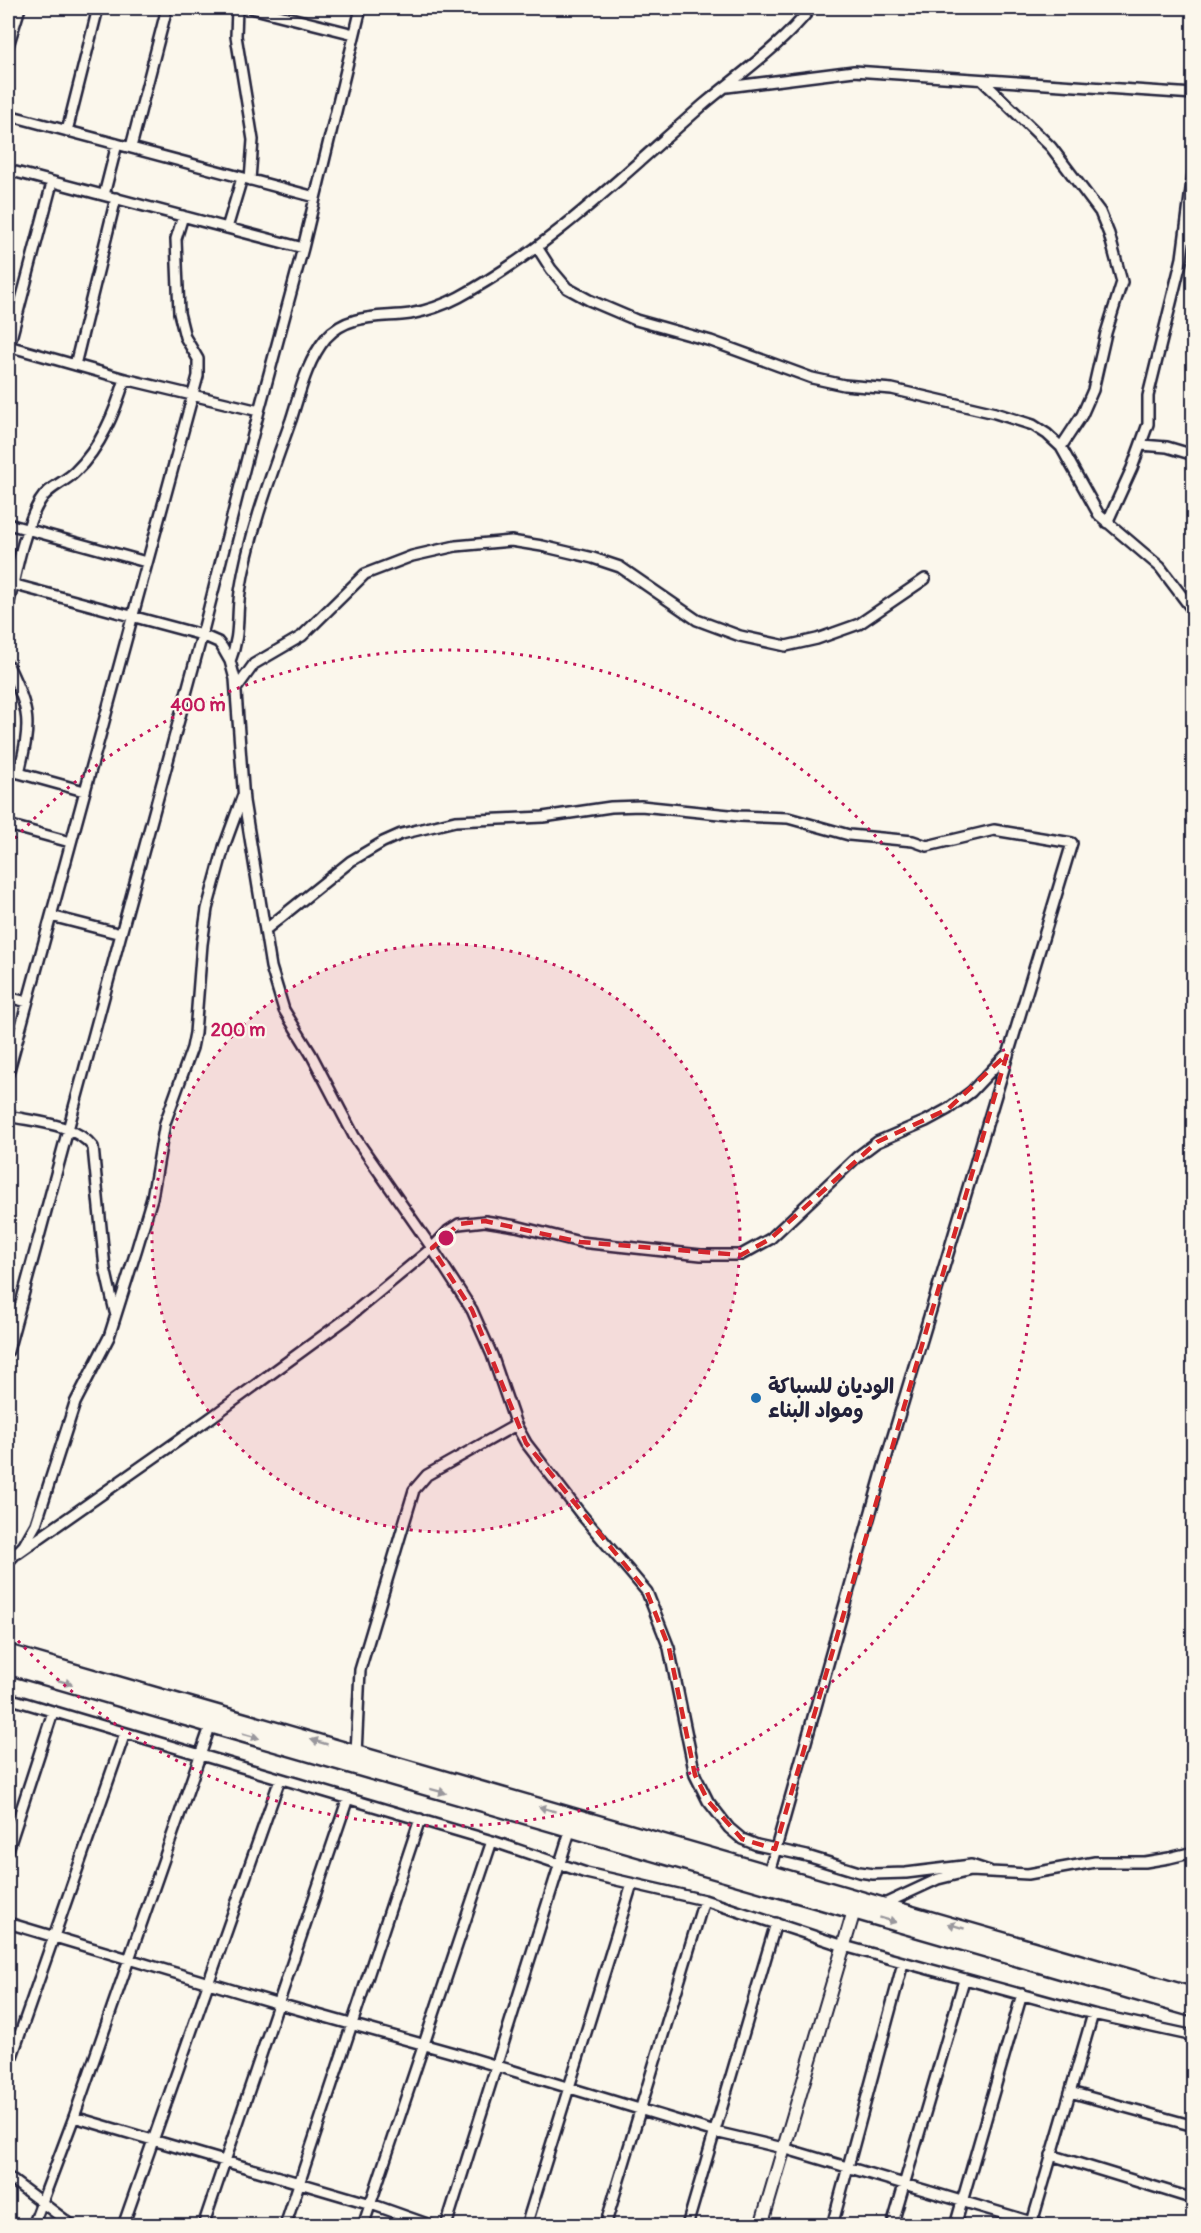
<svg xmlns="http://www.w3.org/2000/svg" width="1201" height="2233" viewBox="0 0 1201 2233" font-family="Pangolin,'Playpen Sans Arabic',sans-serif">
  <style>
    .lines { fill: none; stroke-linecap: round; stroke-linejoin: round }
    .minor-casing { stroke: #22223b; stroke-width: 14 }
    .tertiary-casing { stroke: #22223b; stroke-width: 16 }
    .trunk-casing { stroke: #22223b; stroke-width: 20 }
    .minor { stroke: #fbf7ec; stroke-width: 9 }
    .tertiary { stroke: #fbf7ec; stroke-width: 12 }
    .trunk { stroke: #fbf7ec; stroke-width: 15 }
    .oneway { fill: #99979c }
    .marked { fill: none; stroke: #d62828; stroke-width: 4.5; stroke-dasharray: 12 8; stroke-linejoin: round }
    .ring { fill: none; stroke: #c2185b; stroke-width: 3; stroke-dasharray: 3 6 }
    .poi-dot { fill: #1f6fb2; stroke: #fbf7ec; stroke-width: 2 }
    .labels { text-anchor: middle; stroke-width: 4.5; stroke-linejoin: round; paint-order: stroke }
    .poi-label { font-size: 21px; font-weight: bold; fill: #22223b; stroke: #fbf7ec; text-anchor: start }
    .centre { fill: #c2185b; stroke: #fbf7ec; stroke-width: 3 }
    .ring-label { font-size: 18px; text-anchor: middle; font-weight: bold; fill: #c2185b; stroke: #fbf7ec; stroke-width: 4.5; stroke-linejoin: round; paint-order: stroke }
  </style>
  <rect width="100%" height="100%" fill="#fbf7ec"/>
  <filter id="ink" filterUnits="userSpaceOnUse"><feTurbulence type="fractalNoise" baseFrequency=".0167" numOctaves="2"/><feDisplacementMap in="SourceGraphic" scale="12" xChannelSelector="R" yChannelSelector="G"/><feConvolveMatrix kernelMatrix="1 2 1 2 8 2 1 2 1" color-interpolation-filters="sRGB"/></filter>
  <g filter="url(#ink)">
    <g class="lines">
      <defs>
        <path id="minor" d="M237 8 236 36 253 140 250 180
          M251 8 354 34
          M8 46 20 8
          M983 81 1051 147 1100 212 1109 234 1122 282 1106 333 1093 390 1082 415 1061 447
          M727 87 854 71 1194 94
          M8 115 315 197
          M67 131 98 8
          M131 147 167 8
          M8 170 303 248
          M104 195 117 144
          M227 228 242 178
          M537 247 551 269 567 288 589 300 636 320 711 341 812 378 844 385 892 389 995 413 1033 425 1047 434 1061 447 1099 515 1160 567 1194 612
          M8 346 125 379 259 411
          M8 350 52 183
          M75 365 116 198
          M1141 445 1167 447 1194 455
          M1107 523 1132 468 1148 424V396L1182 258 1194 166
          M8 524 146 562
          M8 583 202 635 218 642 222 647 230 661 235 679 244 801 271 967 284 1010 311 1054 354 1136 432 1248 472 1310 492 1355 516 1425 526 1443 580 1513 647 1592 669 1648 695 1775 708 1801 729 1828 742 1839 757 1845 807 1856 859 1872 873 1874 906 1873 971 1865 989 1871
          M8 607C15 576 24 527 40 501 48 487 64 483 75 472 101 447 115 412 125 379
          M230 661C241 633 236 619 240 592 249 533 271 476 291 420 300 392 307 361 326 338 348 313 380 318 410 314 426 311 444 305 459 297 550 248 625 173 703 105 740 74 781 46 811 8
          M8 665C31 714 31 721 19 773
          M236 689 254 664 302 636 365 574 412 556 456 546 511 541 542 546 593 558 620 567 697 620 740 636 786 646 817 639 859 624 925 579
          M8 770 84 791
          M8 825 70 842
          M51 916 121 934
          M265 930 351 861 383 842 401 834 455 821 543 817 611 807 641 806 739 816 788 818 849 835 913 841 927 846 994 830 1072 843 883 1469 769 1873
          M8 997 27 1002
          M8 1074 198 376V359L185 337 179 313 176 239 183 216
          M8 1116C35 1122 74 1123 93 1147L105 1268 115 1312
          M8 1351 202 635 259 411 303 248 361 8
          M18 1553 209 1419 346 1319 432 1248 448 1231 459 1224 485 1221 516 1226 580 1242 701 1255H741L770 1239 857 1157 877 1142 926 1121 948 1109 971 1092 1005 1056
          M8 1562 24 1545 36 1524 75 1403 109 1337 137 1248 152 1198 165 1123 192 1048 195 1033 202 944 207 909 224 847 243 795
          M8 1698 492 1841 586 1873 704 1900 844 1946 1093 2014 1194 2036
          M356 1754 360 1670 414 1490 427 1475 516 1425
          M8 1850 53 1712
          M882 1905 938 1879 970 1871 1028 1874 1095 1862H1145L1169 1858 1194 1852
          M8 1923 279 2004 461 2055 715 2132 783 2148 1045 2226
          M8 2068 125 1733
          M1070 2092 1194 2126
          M74 2117 371 2204 433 2226
          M1051 2155 1194 2199
          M8 2177 73 2226
          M33 2226 74 2117 211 1724
          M123 2226 280 1779
          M203 2226 348 1798
          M285 2226 420 1819
          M363 2226 492 1841
          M446 2226 571 1828
          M526 2226 632 1884
          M605 2226 704 1900
          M687 2226 776 1923
          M832 2226 903 1963
          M892 2226 964 1980
          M955 2226 1022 1994
          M1031 2226 1093 2014"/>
        <path id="tertiary" d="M761 2226 856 1904"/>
        <path id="trunk" d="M8 1653 1194 1996
          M8 1666 1194 2009"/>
      </defs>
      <use href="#minor" class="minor-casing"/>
      <use href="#tertiary" class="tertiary-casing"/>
      <use href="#trunk" class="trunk-casing"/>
      <use href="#minor" class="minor"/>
      <use href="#tertiary" class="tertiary"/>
      <use href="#trunk" class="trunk"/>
    </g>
    <defs><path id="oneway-solid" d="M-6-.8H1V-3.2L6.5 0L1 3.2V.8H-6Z" transform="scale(1.5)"/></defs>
    <g class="oneway">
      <use href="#oneway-solid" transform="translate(64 1682) rotate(16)"/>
      <use href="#oneway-solid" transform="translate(251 1736) rotate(16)"/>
      <use href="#oneway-solid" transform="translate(319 1742) rotate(-164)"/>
      <use href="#oneway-solid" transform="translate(438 1791) rotate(15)"/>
      <use href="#oneway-solid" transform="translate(547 1809) rotate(-163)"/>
      <use href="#oneway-solid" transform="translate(888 1920) rotate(17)"/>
      <use href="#oneway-solid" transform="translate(956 1926) rotate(-163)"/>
    </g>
  </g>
  <path class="marked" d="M1007 1054 775 1849 742 1839 708 1801 695 1775 669 1648 647 1592 526 1443 472 1310 432 1248 459 1224 485 1221 580 1242 741 1255 770 1239 877 1142 948 1109Z"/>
  <circle cx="446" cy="1238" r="294" fill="#c2185b" fill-opacity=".12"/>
  <g class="ring">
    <circle cx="446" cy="1238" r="294"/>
    <path d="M9 845A588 588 0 1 1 9 1631"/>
  </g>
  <circle class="poi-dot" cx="756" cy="1398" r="6"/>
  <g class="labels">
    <g class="poi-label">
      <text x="768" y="1393">الوديان للسباكة<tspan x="768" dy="24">ومواد البناء</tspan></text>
    </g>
  </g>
  <circle cx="446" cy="1238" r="9" class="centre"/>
  <g class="ring-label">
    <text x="198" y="711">400 m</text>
    <text x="238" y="1036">200 m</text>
  </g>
  <rect width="1201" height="2233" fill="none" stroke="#fbf7ec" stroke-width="30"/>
  <rect x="15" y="15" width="1171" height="2203" fill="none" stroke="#22223b" stroke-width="2" filter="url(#ink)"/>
</svg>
